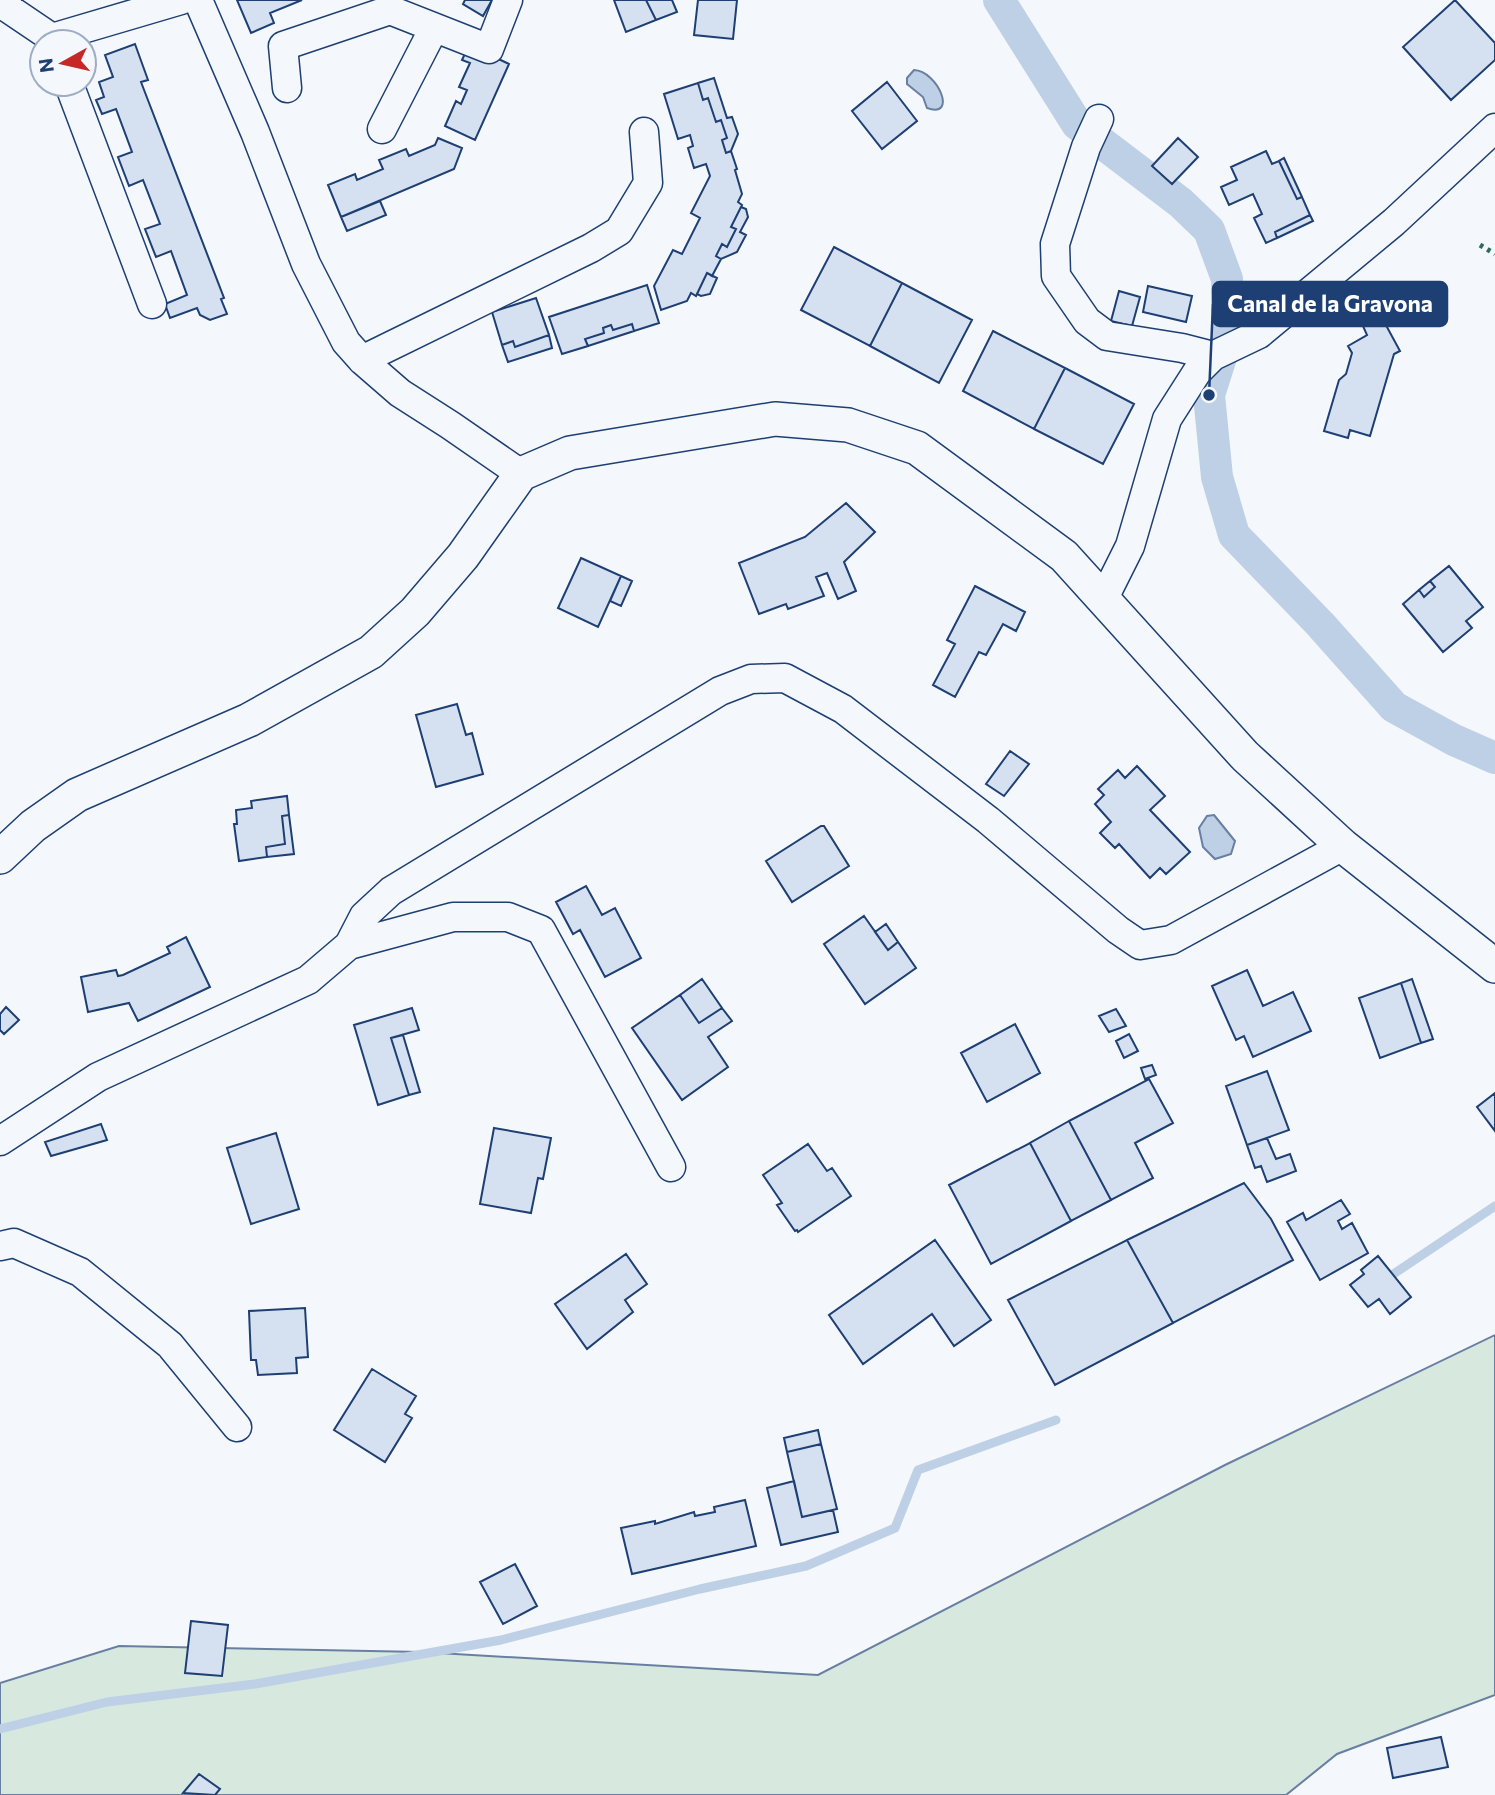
<svg xmlns="http://www.w3.org/2000/svg" width="1495" height="1795" viewBox="0 0 1495 1795" font-family="Commissioner,sans-serif">
  <style>
    .green { fill: #d7e8df; stroke: #687fa3; stroke-width: 2 }
    .water { fill: #bed0e5; stroke: #687fa3; stroke-width: 2 }
    .lines { fill: none; stroke-linecap: round; stroke-linejoin: round }
    .stream { stroke: #bed0e5; stroke-width: 9 }
    .canal { stroke: #bed0e5; stroke-width: 32 }
    .building { fill: #d5e0f0; stroke: #1d3f73; stroke-width: 2 }
    .minor-casing { stroke: #1d3f73; stroke-width: 31 }
    .tertiary-casing { stroke: #1d3f73; stroke-width: 36 }
    .minor { stroke: #f4f7fb; stroke-width: 28 }
    .tertiary { stroke: #f4f7fb; stroke-width: 33 }
    .hedge { stroke: #2c6c60; stroke-width: 5; stroke-dasharray: 3.5 5; stroke-linecap: butt }
    .leader { fill: none; stroke: #1d3f73; stroke-width: 2.5 }
    .callout-dot { fill: #1d3f73; stroke: #f4f7fb; stroke-width: 2.5 }
    .callout { fill: #1d3f73; stroke: #1d3f73; stroke-width: 2.5 }
    .callout-label { font-size: 23px; text-anchor: middle; font-weight: bold; fill: #fff }
  </style>
  <rect width="100%" height="100%" fill="#f4f7fb"/>
  <path class="green" d="M1495 1335V1695L1337 1754 1286 1795H0V1683L119 1646 421 1652 818 1675 1225 1465Z"/>
  <path class="water" d="M914 70C938 71 958 119 927 108L923 97 907 84V78Z
    M1214 815 1235 841 1231 854 1215 859 1203 847 1199 828 1207 816Z"/>
  <g class="lines">
    <path class="stream" d="M1392 1275 1495 1206
      M0 1729 107 1702 255 1684 501 1640 700 1589 806 1566 895 1528 918 1470 1056 1420"/>
    <path class="canal" d="M999 0 1077 124 1181 203 1209 230 1227 279 1229 332 1209 395 1217 477 1234 535 1320 624 1394 707 1454 740 1495 758"/>
  </g>
  <path class="building" d="M237 0H302L270 13 274 23 251 33Z
    M465 0H492L483 16 463 4Z
    M614 0H646L656 20 626 32Z
    M646 0H672L677 12 656 20Z
    M698 0H737L733 39 694 35Z
    M1455 0 1495 43V60L1451 100 1403 47Z
    M135 44 148 80 141 82 224 298 221 299 227 314 210 320 200 315 197 308 170 318 165 304 187 295 171 251 156 257 145 229 160 224 143 180 129 186 118 157 132 152 116 109 102 114 96 100 104 97 99 82 113 77 105 55Z
    M469 45 509 64 475 140 445 126 456 101 461 104 467 90 459 87 470 63 462 60Z
    M714 78 727 118 732 117 738 134 731 151 726 153 722 140 727 138 721 120 716 122 708 98 703 100 698 83Z
    M887 82 917 121 882 149 852 111Z
    M698 83 703 100 708 98 716 122 721 120 727 138 722 140 726 153 731 151 737 169 735 170 742 194 738 202 742 205 731 227 736 229 727 247 722 244 716 256 721 259 712 276 707 273 696 296 691 293 687 301 661 310 654 286 673 250 682 254 700 218 691 213 710 176 706 164 694 168 688 148 693 146 690 135 678 139 664 94Z
    M438 138 462 148 454 169 341 217 328 185 355 174 357 180 383 169 379 160 406 149 409 156 435 145Z
    M1178 138 1198 157 1172 184 1152 166Z
    M1266 151 1272 164 1279 161 1297 199 1302 197 1310 215 1275 232 1277 238 1266 243 1254 218 1262 214 1253 194 1229 205 1221 187 1237 180 1231 167Z
    M1284 158 1302 197 1297 199 1279 161Z
    M380 201 386 215 347 231 341 217Z
    M741 207 746 209 748 217 740 232 746 235 737 252 721 259 716 256 722 244 727 247 736 229 731 227Z
    M1310 215 1313 221 1277 238 1275 232Z
    M834 247 902 283 870 346 801 310Z
    M707 273 717 278 710 294 701 296 697 294Z
    M902 283 972 320 939 383 870 346Z
    M647 285 659 323 634 331 632 324 613 330 611 325 603 328 604 333 585 339 588 346 562 354 549 317Z
    M1148 286 1192 296 1186 322 1143 312Z
    M1119 291 1140 297 1132 326 1111 321Z
    M536 298 549 335 515 347 513 341 502 345 492 312Z
    M1381 316 1400 351 1394 354 1370 436 1350 430 1348 438 1324 431 1339 380 1346 374 1352 353 1348 346 1367 335 1363 326Z
    M632 324 634 331 588 346 585 339 604 333 603 328 611 325 613 330Z
    M993 331 1065 368 1034 429 963 391Z
    M549 335 552 348 508 362 502 345 513 341 515 347Z
    M1065 368 1134 404 1103 464 1034 429Z
    M846 503 875 532 844 562 856 591 838 599 827 573 816 577 824 596 788 609 786 604 759 614 739 563 805 537Z
    M581 558 621 576 598 627 558 608Z
    M1449 566 1483 607 1466 621 1472 628 1443 652 1403 604 1419 590 1424 597 1435 587 1430 581Z
    M621 576 632 581 621 606 610 601Z
    M1430 581 1435 587 1424 597 1419 590Z
    M975 586 1025 612 1016 631 1003 624 986 655 979 652 955 697 933 685 955 644 947 640Z
    M457 704 466 735 472 733 483 774 436 787 416 715Z
    M1010 751 1029 764 1004 796 986 784Z
    M1137 766 1165 796 1150 810 1190 852 1166 874 1160 868 1150 878 1119 844 1115 848 1100 833 1111 822 1095 804 1104 795 1098 789 1118 770 1125 778Z
    M287 796 289 815 282 816 285 844 266 847 267 857 239 861 234 824H237L236 810 252 808 251 801Z
    M289 815 294 854 267 857 266 847 285 844 282 816Z
    M821 826H824L849 866 792 902 766 861Z
    M586 886 602 915 615 908 641 958 605 977 580 930 573 934 556 902Z
    M864 916 888 950 898 942 916 968 865 1004 824 944Z
    M886 924 898 942 888 950 875 932Z
    M186 937 210 987 138 1021 129 1003 88 1012 81 977 116 970 118 976 123 975 170 953 167 947Z
    M1247 970 1263 1006 1293 992 1311 1031 1253 1057 1244 1036 1236 1040 1212 986Z
    M702 979 722 1008 699 1023 680 995Z
    M1412 979 1433 1039 1421 1043 1401 983Z
    M1401 983 1421 1043 1380 1058 1359 998Z
    M680 995 699 1023 722 1008 732 1021 708 1037 728 1067 682 1100 632 1028Z
    M6 1007 19 1020 4 1034 0 1030V1014Z
    M412 1008 419 1030 391 1038 409 1095 378 1105 354 1025Z
    M1116 1009 1126 1026 1109 1032 1099 1016Z
    M1015 1024 1040 1073 987 1102 961 1053Z
    M1129 1034 1138 1051 1124 1058 1116 1041Z
    M403 1035 420 1092 409 1095 391 1038Z
    M1152 1065 1156 1075 1145 1079 1141 1068Z
    M1267 1071 1289 1130 1247 1145 1226 1086Z
    M1149 1079 1173 1123 1135 1143 1153 1178 1111 1200 1069 1121Z
    M1495 1093V1131L1477 1107Z
    M1069 1121 1111 1200 1071 1221 1030 1143Z
    M101 1124 107 1140 51 1156 45 1142Z
    M494 1128 551 1138 543 1179 538 1178 531 1213 480 1204Z
    M276 1133 299 1209 251 1224 227 1148Z
    M1267 1138 1276 1159 1290 1154 1296 1171 1267 1182 1261 1166 1255 1168 1247 1145Z
    M1030 1143 1071 1221 991 1264 949 1185Z
    M808 1144 827 1171 832 1168 851 1196 798 1232 797 1230 795 1231 777 1205 782 1203 763 1175Z
    M1244 1183 1271 1219 1293 1260 1173 1323 1127 1240Z
    M1341 1200 1350 1214 1338 1221 1342 1229 1352 1223 1368 1253 1320 1280 1287 1222 1303 1213 1306 1220Z
    M935 1240 991 1320 954 1346 932 1314 863 1364 829 1315Z
    M1127 1240 1173 1323 1055 1385 1008 1300Z
    M626 1254 647 1284 625 1300 633 1312 587 1349 555 1304Z
    M1378 1256 1411 1297 1390 1314 1379 1299 1368 1307 1350 1285 1364 1274 1361 1270Z
    M305 1308 308 1357 296 1358 297 1373 258 1375 256 1360H251L249 1311Z
    M372 1369 416 1396 405 1414 412 1418 385 1462 334 1430Z
    M818 1430 821 1444 787 1452 784 1438Z
    M821 1444 837 1509 802 1517 787 1452Z
    M794 1481 802 1517 833 1510 838 1532 781 1545 767 1488Z
    M745 1500 756 1546 632 1574 621 1528 655 1521V1524L694 1512 695 1516 715 1512 714 1507Z
    M515 1564 537 1606 503 1624 480 1582Z
    M191 1621 228 1625 222 1676 185 1673Z
    M1441 1737 1448 1767 1393 1778 1387 1748Z
    M199 1774 220 1789 215 1795 183 1793Z"/>
  <g class="lines">
    <defs>
      <path id="minor" d="M6 0 9 9 52 38 54 42
        M198 0 255 132 306 264 346 342 362 360 400 393 450 425 521 474
        M52 38 181 0
        M69 84 152 304
        M287 88 283 46 390 10 489 49 508 0
        M1099 119 1086 147 1055 244 1056 276 1087 321 1107 336 1182 348 1213 356
        M382 129 434 28
        M362 360 591 248 619 231 648 183 644 132
        M1104 598 1130 546 1167 419 1197 372 1213 356 1259 334 1394 222 1495 128
        M349 945 453 917H508L541 930 671 1167
        M0 1141 98 1077 308 980 349 945 364 916 391 891 720 691 751 679 785 678 843 709 988 820 1118 930 1140 945 1171 940 1343 846
        M0 1246 14 1243 80 1272 170 1345 237 1427"/>
      <path id="tertiary" d="M0 857 33 826 77 795 249 720 371 652 415 612 463 556 521 474 570 453 775 419 848 425 917 448 1064 556 1245 756 1343 846 1495 966"/>
    </defs>
    <use href="#minor" class="minor-casing"/>
    <use href="#tertiary" class="tertiary-casing"/>
    <use href="#minor" class="minor"/>
    <use href="#tertiary" class="tertiary"/>
    <path class="hedge" d="M1480 245 1495 254"/>
  </g>
  <path class="leader" d="M1209 395L1213 304"/>
  <circle class="callout-dot" cx="1209" cy="395" r="7"/>
  <rect class="callout" x="1213" y="282" width="234" height="44" rx="7"/>
  <g class="callout-label">
    <text x="1330" y="312">Canal de la Gravona</text>
  </g>
  <g transform="translate(63 63) rotate(262)"><circle r="33" fill="#f4f7fb" stroke="#9eadc5" stroke-width="2"/>
  <path d="M0-5L12 26L0 18L-12 26Z" fill="#c62828"/>
  <text y="-10" font-size="19" font-weight="bold" text-anchor="middle" fill="#1d3f73">N</text>
  </g>
</svg>
